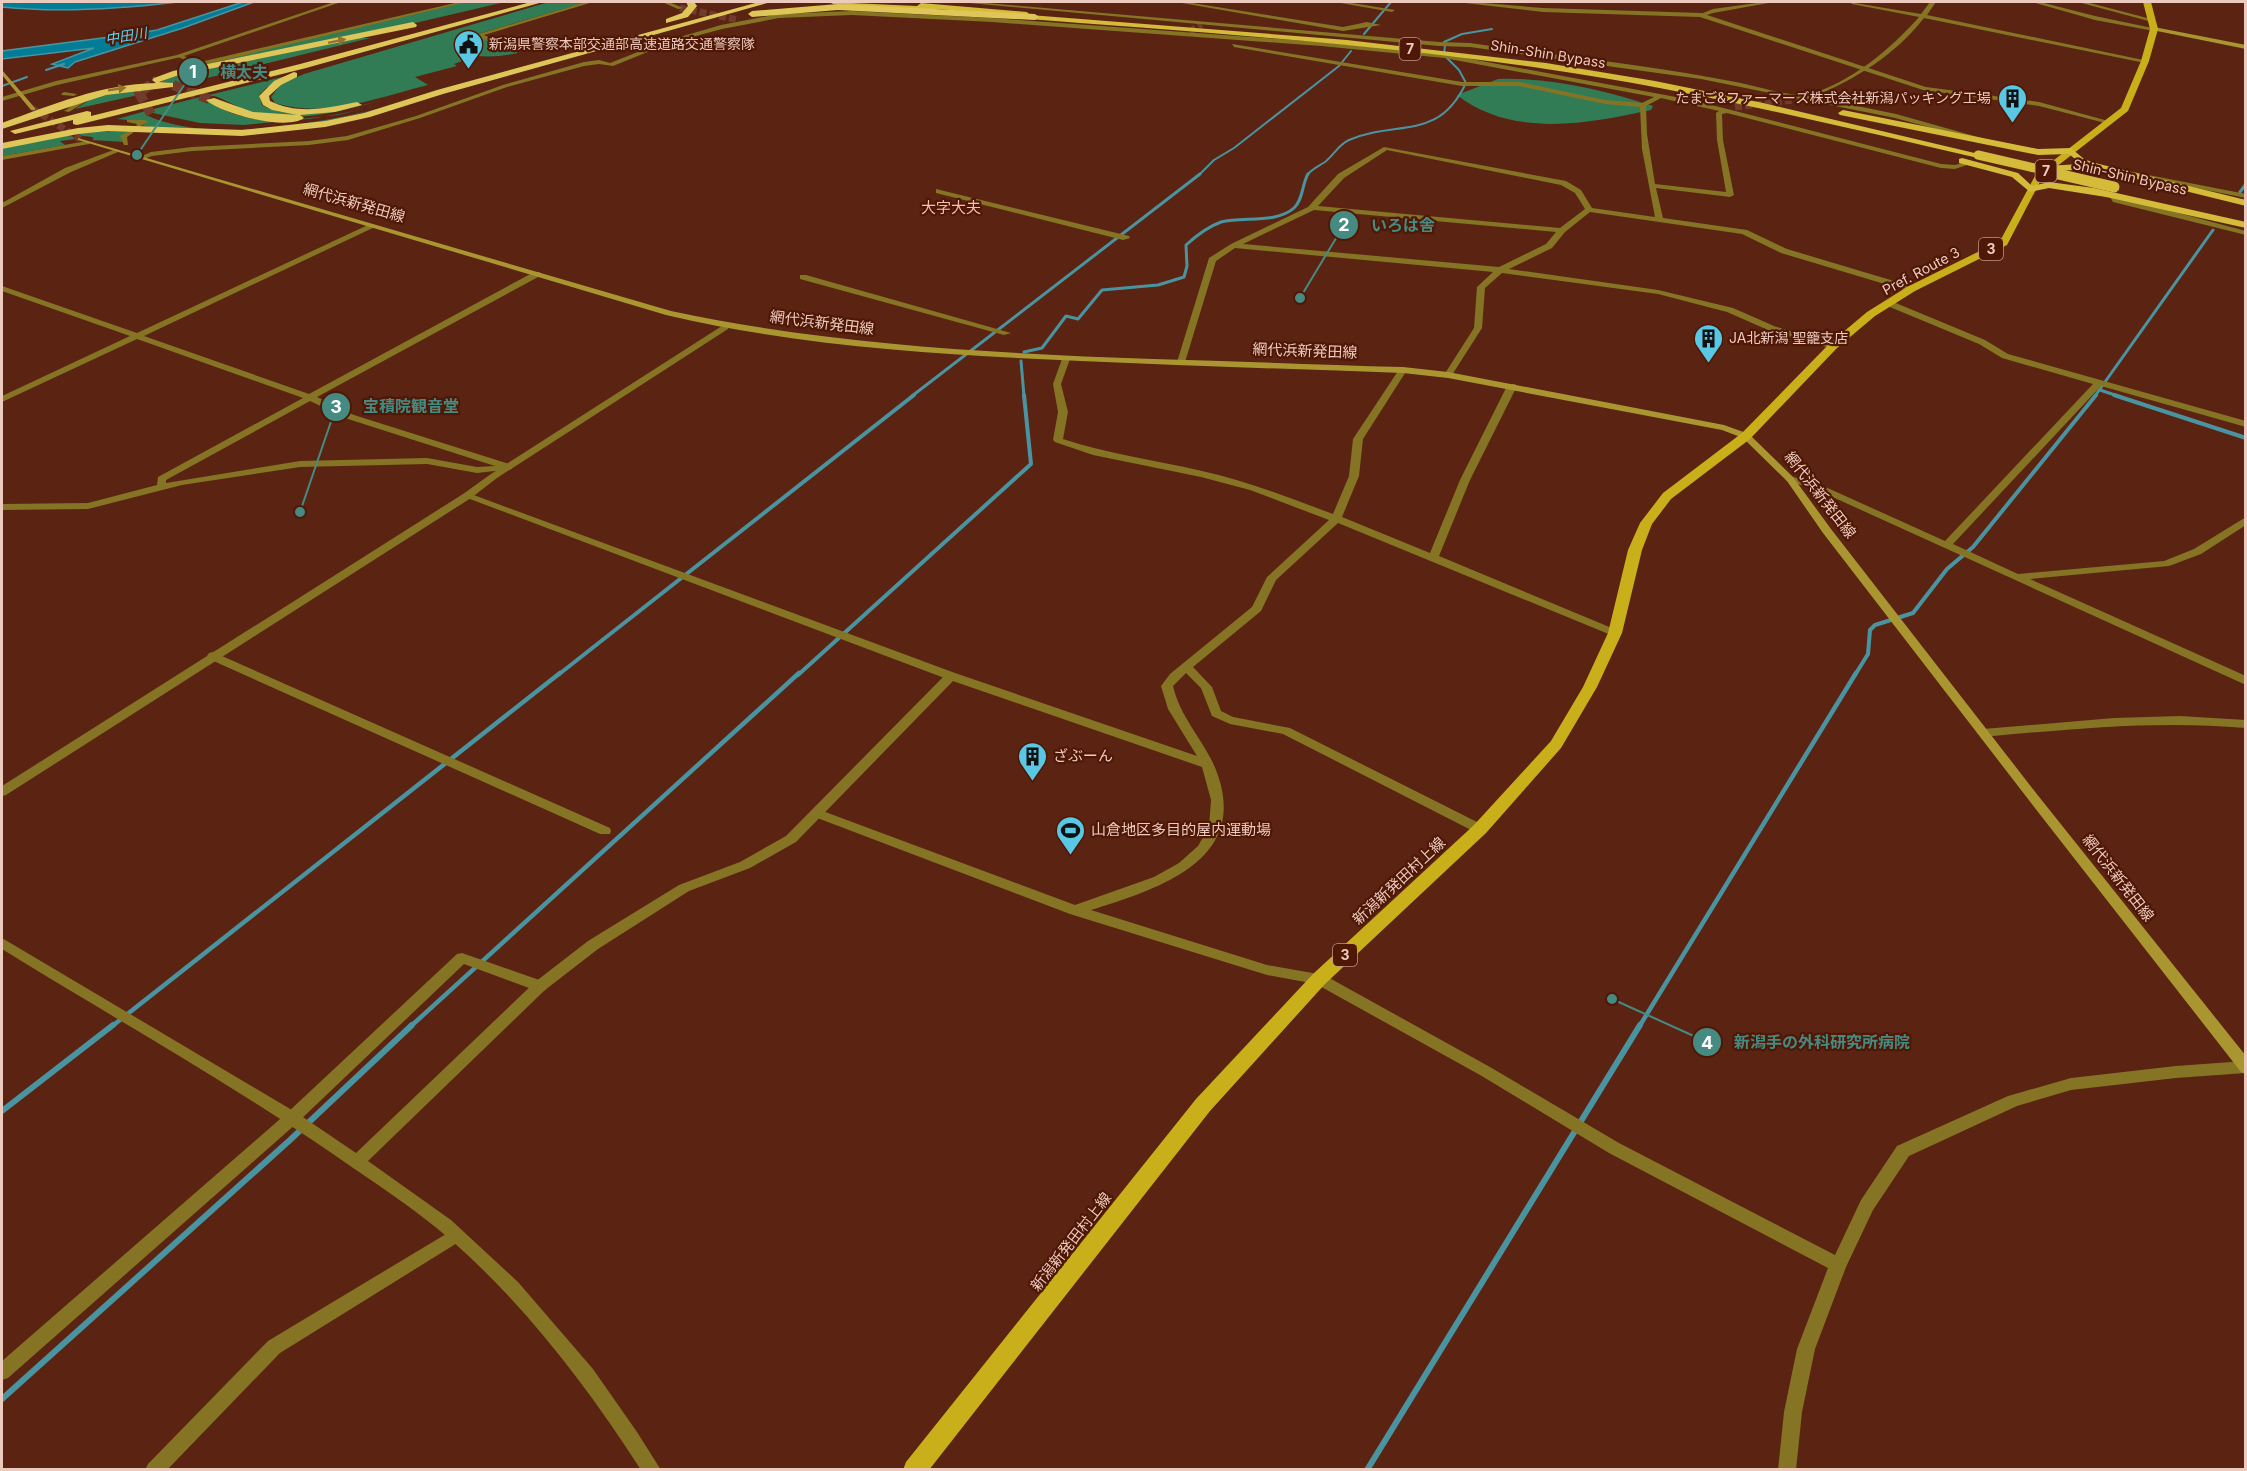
<svg xmlns="http://www.w3.org/2000/svg" width="2247" height="1471" viewBox="0 0 2247 1471" font-family="Inter,'Noto Sans JP',sans-serif">
  <style>
    .forest { fill: #317c55 }
    .water { fill: #037d95; stroke: #4994a1; stroke-width: 1.5 }
    .lines { fill: none; stroke-linecap: round; stroke-linejoin: round }
    .stream-far4 { stroke: #4994a1; stroke-width: 2 }
    .stream-far3 { stroke: #4994a1; stroke-width: 3 }
    .stream-far2 { stroke: #4994a1; stroke-width: 4 }
    .stream-far1 { stroke: #4994a1; stroke-width: 4.5 }
    .stream { stroke: #4994a1; stroke-width: 6 }
    .minor-tunnel { stroke: #713c2c; stroke-width: 7; stroke-dasharray: 7 3; stroke-linecap: butt }
    .secondary-tunnel { stroke: #713c2c; stroke-width: 7; stroke-dasharray: 7 3; stroke-linecap: butt }
    .motorway-tunnel { stroke: #713c2c; stroke-width: 10; stroke-dasharray: 10 4.5; stroke-linecap: butt }
    .pedestrian { fill: #847424; fill-rule: evenodd }
    .minor { fill: #847424; fill-rule: evenodd }
    .tertiary { fill: #847424; fill-rule: evenodd }
    .secondary { fill: #aa9630; fill-rule: evenodd }
    .primary { fill: #c9af1a; fill-rule: evenodd }
    .trunk { fill: #d4bb39; fill-rule: evenodd }
    .motorway { fill: #dec758; fill-rule: evenodd }
    .trunk-bridge-far1 { stroke: #d4bb39; stroke-width: 9 }
    .trunk-bridge { stroke: #d4bb39; stroke-width: 11 }
    .oneway { fill: #96702f }
    .labels { text-anchor: middle; stroke-width: 4.5; stroke-linejoin: round; paint-order: stroke }
    .far-water-label { font-size: 14px; font-style: italic; fill: #5ad3f2; stroke: #4f1806 }
    .far-poi-label { font-size: 14px; fill: #edcabe; stroke: #4f1806; text-anchor: start }
    .shield { fill: #4f1806; stroke: #be9587; stroke-width: 1.5 }
    .shield-label { font-size: 14px; font-weight: bold; fill: #edcabe }
    .far-street-label { font-size: 14px; fill: #edcabe; stroke: #4f1806 }
    .street-label { font-size: 15px; fill: #edcabe; stroke: #4f1806 }
    .far-quarter-label { font-size: 15px; fill: #f6bead; stroke: #4f1806 }
    .poi-label { font-size: 15px; fill: #edcabe; stroke: #4f1806; text-anchor: start }
    .leader { fill: none; stroke: #468b82; stroke-width: 2 }
    .callout-dot { fill: #468b82; stroke: #4f1806; stroke-width: 2 }
    .mark-label { font-size: 18px; text-anchor: middle; font-weight: bold; fill: #fff }
    .callout-label { font-size: 16px; text-anchor: middle; font-weight: bold; fill: #468b82; stroke: #4f1806; stroke-width: 4.5; stroke-linejoin: round; paint-order: stroke }
  </style>
  <rect width="100%" height="100%" fill="#5b2312"/>
  <path class="forest" d="M466 2H505L385 30 199 65Z
    M549 2H587L474 35C487 40 505 45 518 53 504 56 492 57 478 56 471 56 461 62 454 64L457 66 415 77 428 85C380 97 324 119 275 103L271 97 281 84 304 74Z
    M359 38H370L183 84 160 82 180 74Z
    M290 75 266 88 259 95 262 105C296 124 355 107 391 98 349 109 300 124 256 114 247 112 218 96 214 96 211 96 208 97 205 96Z
    M1498 79C1550 77 1604 90 1653 106L1651 110C1587 124 1512 138 1457 95Z
    M147 86 138 95 75 109 91 99 86 97Z
    M200 97C212 102 222 110 234 114 283 130 347 113 395 101L338 115 244 125 200 123 153 113 150 110Z
    M398 104C343 119 287 130 230 132 201 133 171 129 142 126L147 122 117 119 146 111 148 113 146 115C210 146 332 121 398 104Z
    M131 130 124 142 92 140 94 138C87 135 81 137 72 133Z
    M69 134 76 139 60 141 65 145 2 156V147Z"/>
  <path class="water" d="M2 2H178C120 9 60 13 2 7Z
    M243 2H254L183 28 75 62 68 68 52 64 94 48 2 59V51L133 34 157 30Z"/>
  <g class="lines">
    <path class="stream-far4" d="M1364 34 1391 2
      M1444 42 1462 34 1492 29
      M46 70 64 64
      M2 86 27 77
      M1199 175 1214 160 1234 148 1339 66 1351 51
      M1307 175C1312 169 1319 166 1325 162 1334 155 1338 145 1349 140 1399 119 1438 142 1466 83L1459 70 1444 55 1445 45"/>
    <path class="stream-far3" d="M2240 192 2246 184
      M1024 352 1042 348 1066 316 1078 319 1102 290 1158 285 1184 277 1187 266 1186 245C1197 235 1207 227 1221 222 1243 216 1276 224 1294 208 1303 200 1302 184 1308 174
      M1021 361 1024 396
      M2100 390 2118 396
      M912 396 1200 174
      M2095 396 2213 230"/>
    <path class="stream-far2" d="M2114 395 2246 438
      M558 675 914 395
      M798 675 1031 464 1024 395
      M1855 675 1868 654 1870 630 1875 625 1913 613 1947 569 1973 547 2096 395"/>
    <path class="stream-far1" d="M111 1027 560 673
      M410 1027 799 673
      M1639 1027 1856 673"/>
    <path class="stream" d="M2 1111 113 1025
      M2 1399 290 1140 412 1025
      M1367 1470 1640 1025"/>
    <path class="minor-tunnel" d="M680 8 739 20
      M1190 32 1201 24
      M1735 107 1802 99"/>
    <path class="secondary-tunnel" d="M33 109 80 139"/>
    <path class="motorway-tunnel" d="M173 85 211 100
      M151 114 139 93 157 80"/>
    <path class="pedestrian" d="M64 92 77 94 74 96 62 95 61 94Z
      M86 97 88 98V100L69 112 64 111Z
      M127 120H145L148 122 139 127 136 125 137 124 127 122Z
      M129 131 134 132 127 137 128 145H124L120 136Z"/>
    <path class="minor" d="M459 2H467L199 66 176 56 181 55 200 62Z
      M586 2H593L484 35 503 44V46H499L475 35Z
      M662 2H669L683 8 678 9Z
      M958 2H975L1439 42 1470 43C1560 56 1652 65 1741 83 1754 86 1798 98 1808 95 1851 82 1890 50 1919 17L1852 4 1849 2 1921 14 1930 2H1936L1927 15 2148 61 2145 63 1924 18C1895 55 1856 79 1813 97L1896 114 1985 139V141L1983 142 1895 118 1701 79 1470 47 1439 46Z
      M1176 2H1186L1343 27 1367 22 1381 25 1343 31Z
      M1335 2H1346L1395 10 1392 12Z
      M1764 2H1774L1713 13 1701 17 1698 15 1713 9Z
      M2078 2H2086L2155 20 2152 22Z
      M852 11 992 18 1321 42 1444 54 1692 100 1941 164 1955 165 1969 161 1973 163 1955 169 1941 168 1727 113 1722 114 1723 140 1734 195 1730 197 1656 188 1663 218 1747 230 1787 249 1914 287V291H1908L1781 253 1742 234 1590 212 1565 232 1552 248 1509 269 1658 290 1733 308 1774 326 1837 346 1830 348 1768 330 1727 312 1658 294 1502 273 1485 288 1482 328 1452 375 1448 378 1444 375 1474 328 1477 287 1493 272 1235 248 1216 261 1185 362 1181 365 1177 362 1209 258 1231 244 1308 207 1338 174 1384 147 1566 181 1581 190 1592 208 1655 217 1642 149 1640 107 1605 104 1519 86H1462L1234 47 1232 44 1462 82H1519L1605 100 1642 103 1654 97 1444 58 1321 46 992 22 852 15 779 18 722 29 670 43 613 66 599 64 584 66 507 87 420 118 348 140 309 145 192 151 152 156 141 160 137 158 151 152 192 147 309 141 347 136 416 116 503 85 584 62 599 60 610 63 666 41 721 25 779 14ZM1661 98 1719 111 1716 113 1717 140 1726 192 1655 184 1647 134 1646 106ZM1387 150 1561 185 1575 193 1585 209 1560 228 1318 206 1344 178ZM1314 210 1556 232 1546 244 1499 267 1243 244Z
      M87 141 90 143 89 144 2 160V156Z
      M116 149 119 151 118 152 71 172 2 208V203L65 168Z
      M2133 172 2246 194V198L2136 176H2133Z
      M936 189 1129 236 1130 238 1123 240 936 193Z
      M2111 195 2246 231V235L2113 202 2110 197Z
      M370 224 377 226 144 336 309 394 534 272H540V276L317 397 354 415 512 465V469L477 473 427 464 300 467 182 485 88 509 2 510V504L88 503 157 485 158 477 303 398 137 339 2 402V396L130 336 2 291V286L137 333ZM310 401 348 419 495 466 477 467 427 458 300 461 166 483V480Z
      M800 275H806L1011 333 1004 335 800 279Z
      M1885 301H1891L1985 340 2008 354 2246 421V427L2101 386 1953 544 2018 574 2164 561 2194 549 2246 517V525L2201 554 2169 566 2030 579 2246 676V685L1815 489 1787 481 1785 479 1790 476 1821 485 1945 541 2093 384 2002 358 1979 344 1885 305Z
      M1066 356 1070 359 1061 384 1068 412 1063 439C1108 454 1155 460 1202 471 1247 481 1290 498 1333 514L1349 476 1353 439 1400 368H1406L1407 370 1363 439 1359 476 1342 517 1430 553 1460 480 1507 386 1509 384H1515L1517 386 1470 480 1439 556 1619 631 1621 633 1615 636 1611 635 1338 523 1276 580 1261 611 1193 667 1212 687 1221 711 1233 717 1290 728 1485 826 1486 829 1485 832H1475L1283 734 1230 724 1212 716 1201 688 1186 673 1173 686C1180 716 1200 736 1213 763 1256 858 1161 888 1091 910L1267 965 1324 975 1490 1067 1619 1143 1835 1255 1861 1200 1897 1146 2008 1096 2071 1078 2176 1066 2245 1061 2246 1073 2176 1078 2071 1090 2017 1106 1909 1156 1873 1210 1846 1267 1815 1349 1802 1412 1796 1470H1778L1784 1412 1797 1349 1828 1268 1609 1153 1480 1075 1316 984 1267 975 1070 914 812 816 810 813 812 810H820L1075 905 1154 877 1179 863 1198 846 1209 827 1211 800 1202 767 947 679 462 496 463 494H471L955 673 1197 756 1168 709 1161 686 1170 674 1252 607 1267 577 1329 520 1250 490 1201 477 1093 455 1055 442 1053 440 1058 412 1053 384 1062 359Z
      M213 652 610 828 611 831 610 834H600L209 659 207 656 209 653Z
      M462 953 545 982 547 986 545 990 540 992 464 964 297 1123 8 1378 2 1380V1361L287 1113 457 954Z
      M456 1228 462 1230 464 1235 462 1240 280 1353 167 1470H145L148 1464 268 1341Z"/>
    <path class="tertiary" d="M334 2H341L181 57 57 85 2 101V97L56 81 177 55Z
      M1456 2H1472L1543 8 1701 13 1926 87 2039 102 2112 122 2109 124 2039 106 1923 90 1700 17 1543 12Z
      M2032 2H2040L2095 16 2157 29 2154 31 2095 20Z
      M725 324 728 325V329L497 478 471 498 6 795 2 796V786L463 494 491 474Z
      M951 672 957 676 955 679 796 842 750 868 689 891 598 949 545 990 368 1161 451 1220 518 1282 593 1369 637 1432 661 1470H641C587 1386 526 1306 451 1240 414 1208 373 1182 333 1154 226 1081 112 1017 2 949V938L297 1113 356 1153 535 982 588 941 679 885 740 862 786 836 947 673Z
      M2180 716 2246 720V728C2157 720 2071 729 1983 737L1977 733 1983 729 2114 718Z"/>
    <path class="secondary" d="M2154 27 2246 45V49L2152 30Z
      M2 70 35 108V110H31L2 75Z
      M78 138 671 311C830 345 991 353 1153 359 1237 361 1320 365 1403 367L1448 372 1724 425 1749 434 1793 477 1831 529 2036 793 2246 1056V1074L2241 1072 2028 799 1823 533 1787 481 1743 438 1722 430 1448 378 1403 373C1296 369 1188 366 1081 361 942 355 802 347 666 315L78 140Z"/>
    <path class="primary" d="M2143 2H2151L2158 29 2149 61 2128 111 2042 178 2007 245 1915 291 1875 316 1837 348 1750 439 1671 499 1652 524 1642 550 1622 633 1597 687 1561 748 1486 833 1325 984 1210 1111 929 1470H903L906 1462 1196 1099 1313 974 1474 825 1551 741 1583 687 1608 633 1628 550 1640 523 1663 493 1742 433 1829 344 1867 312 1907 287 2000 241 2036 174 2121 108 2141 61 2150 29Z"/>
    <path class="trunk" d="M829 2 917 6 921 3 1027 12 1030 15 1347 40 1546 63 1655 81 1763 103 1983 155 1978 158C1835 125 1692 90 1546 69 1370 43 1192 32 1015 18L1012 15 937 9 933 11 833 4Z
      M1843 110 2038 149 2071 148 2084 159 2095 163 2246 200V206L2096 169 2032 172 2029 171V167L2081 164 2069 154 2038 155 1840 115 1838 113Z
      M1962 158 2018 173 2032 186 2049 182 2094 188 2246 222V228L2106 197 2049 188 2030 192 2012 177 1959 163V159Z"/>
    <path class="motorway" d="M531 2H543L306 68 77 125 73 124V120L15 134 10 131 87 111 91 112V116L300 64Z
      M686 2H694L697 6 688 17 666 23V19L682 13 688 6Z
      M759 2H771L443 94 370 117 325 127 242 136 108 131 78 134 2 149V143L78 128 108 125 242 130 325 121 364 113 437 90Z
      M838 4 1035 14 1039 17 1035 20 838 10 752 17 748 14 752 11Z
      M413 22 417 25 416 27 179 75 159 82 173 83V87L106 95 2 129V123C51 105 102 84 156 83L152 80 154 78 173 71Z
      M294 72 297 73V77L281 85 269 96 270 101C298 115 328 108 357 102L362 105 335 112 300 115 304 118C287 131 222 114 206 100L214 98 253 112 297 115 272 110 263 105 259 96 274 81Z"/>
    <path class="trunk-bridge-far1" d="M1978 155 2065 175"/>
    <path class="trunk-bridge" d="M2058 174 2114 187"/>
  </g>
  <defs><path id="oneway-solid" d="M-6-.8H1V-3.2L6.5 0L1 3.2V.8H-6Z" transform="scale(1.5)"/></defs>
  <g class="oneway">
    <use href="#oneway-solid" transform="translate(337 41) rotate(-12)"/>
    <use href="#oneway-solid" transform="translate(117 89) rotate(-9)"/>
  </g>
  <defs>
    <symbol id="civic-pin" viewBox="-11 -11 22 30"><path d="M0 17L-7.5 6A9.5 9.5 0 1 1 7.5 6Z" fill="#59c8e5" stroke="#4f1806"/><path d="M-.6-6.5H3V-4.5H.6V-3L4-1V1h2V6H-6V1h2V-1L-.6-3ZM-1.2 2.5V6h2.4V2.5Z" fill="#111"/></symbol>
    <symbol id="building-pin" viewBox="-11 -11 22 30"><path d="M0 17L-7.5 6A9.5 9.5 0 1 1 7.5 6Z" fill="#59c8e5" stroke="#4f1806"/><path d="M-4-6H4V6H1V3H-1V6H-4ZM-2.5-4.3h1.7v1.8h-1.7ZM.8-4.3h1.7v1.8H.8ZM-2.5-1h1.7V.8h-1.7ZM.8-1h1.7V.8H.8Z" fill="#111"/></symbol>
    <symbol id="stadium-pin" viewBox="-11 -11 22 30"><path d="M0 17L-7.5 6A9.5 9.5 0 1 1 7.5 6Z" fill="#59c8e5" stroke="#4f1806"/><path d="M0-5a6.5 5 0 1 0 0 10a6.5 5 0 1 0 0-10ZM-3.5-1.8h7v3.6h-7Z" fill="#111"/></symbol>
  </defs>
  <g fill-rule="evenodd">
    <use href="#civic-pin" x="452" y="28" width="33" height="45"/>
    <use href="#building-pin" x="1996" y="82" width="33" height="45"/>
    <use href="#building-pin" x="1692" y="322" width="33" height="45"/>
    <use href="#building-pin" x="1016" y="740" width="33" height="45"/>
    <use href="#stadium-pin" x="1054" y="814" width="33" height="45"/>
  </g>
  <g class="labels">
    <g class="far-water-label">
      <text transform="translate(126 36) rotate(-9)" y="5">中田川</text>
    </g>
    <g class="far-poi-label">
      <text x="489" y="49">新潟県警察本部交通部高速道路交通警察隊</text>
      <text x="1991" y="103" text-anchor="end">たまご&amp;ファーマーズ株式会社新潟パッキング工場</text>
      <text x="1729" y="343">JA北新潟 聖籠支店</text>
    </g>
    <g class="shield">
      <rect x="1399.5" y="38" width="21" height="22" rx="4.5"/>
      <rect x="2035.5" y="160" width="21" height="22" rx="4.5"/>
      <rect x="1979" y="238" width="24" height="22" rx="4.5"/>
      <rect x="1333" y="944" width="24" height="22" rx="4.5"/>
    </g>
    <g class="shield-label">
      <text x="1410" y="54">7</text>
      <text x="2046" y="176">7</text>
      <text x="1991" y="254">3</text>
      <text x="1345" y="960">3</text>
    </g>
    <g class="far-street-label">
      <text transform="translate(1548 54) rotate(9)" y="5">Shin-Shin Bypass</text>
      <text transform="translate(2130 177) rotate(13)" y="5">Shin-Shin Bypass</text>
      <text transform="translate(1921 271) rotate(-28)" y="5">Pref. Route 3</text>
    </g>
    <g class="street-label">
      <text transform="translate(354 203) rotate(16)" y="5">網代浜新発田線</text>
      <text transform="translate(822 323) rotate(7)" y="5">網代浜新発田線</text>
      <text transform="translate(1305 351) rotate(2)" y="5">網代浜新発田線</text>
      <text transform="translate(1820 495) rotate(52)" y="5">網代浜新発田線</text>
      <text transform="translate(2118 878) rotate(52)" y="5">網代浜新発田線</text>
      <text transform="translate(1399 881) rotate(-43)" y="5">新潟新発田村上線</text>
      <text transform="translate(1071 1242) rotate(-52)" y="5">新潟新発田村上線</text>
    </g>
    <g class="far-quarter-label">
      <text x="951" y="213">大字大夫</text>
    </g>
    <g class="poi-label">
      <text x="1053" y="761">ざぶーん</text>
      <text x="1091" y="835">山倉地区多目的屋内運動場</text>
    </g>
  </g>
  <path class="leader" d="M137 155L193 72M1300 298L1344 225M300 512L336 407M1612 999L1707 1042"/>
  <g class="callout-dot">
    <circle cx="137" cy="155" r="6"/>
    <circle cx="1300" cy="298" r="6"/>
    <circle cx="300" cy="512" r="6"/>
    <circle cx="1612" cy="999" r="6"/>
    <circle cx="193" cy="72" r="15"/>
    <circle cx="1344" cy="225" r="15"/>
    <circle cx="336" cy="407" r="15"/>
    <circle cx="1707" cy="1042" r="15"/>
  </g>
  <g class="mark-label">
    <text x="193" y="78">1</text>
    <text x="1344" y="231">2</text>
    <text x="336" y="413">3</text>
    <text x="1707" y="1049">4</text>
  </g>
  <g class="callout-label">
    <text x="244" y="78">横太夫</text>
    <text x="1403" y="231">いろは舎</text>
    <text x="411" y="412">宝積院観音堂</text>
    <text x="1822" y="1048">新潟手の外科研究所病院</text>
  </g>
  <rect width="2247" height="1471" fill="none" stroke="#edcabe" stroke-width="6"/>
</svg>
